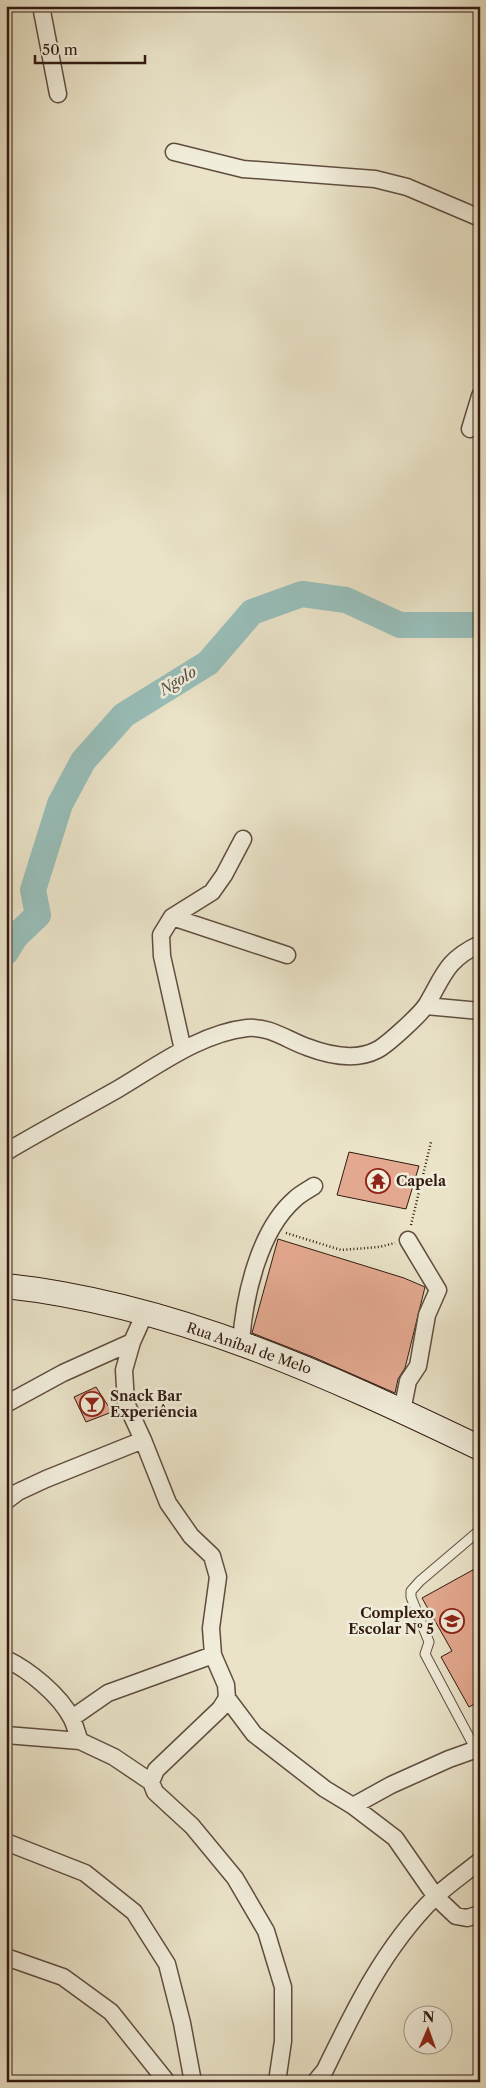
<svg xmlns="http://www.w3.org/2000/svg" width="486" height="2088" viewBox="0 0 486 2088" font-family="'Libre Caslon Text',serif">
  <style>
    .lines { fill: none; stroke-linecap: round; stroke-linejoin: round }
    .river { stroke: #98beb9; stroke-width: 26 }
    .building { fill: #e3a990; stroke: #321b12 }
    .lane-casing { stroke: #604d40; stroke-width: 11 }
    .street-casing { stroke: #604d40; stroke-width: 19 }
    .secondary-casing { stroke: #321b12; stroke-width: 26 }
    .path { stroke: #321b12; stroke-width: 2.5; stroke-dasharray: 1 2.5; stroke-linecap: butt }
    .lane { stroke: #f1eddb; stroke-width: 9 }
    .street { stroke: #f1eddb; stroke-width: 16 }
    .secondary { stroke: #f1eddb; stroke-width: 24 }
    .labels { text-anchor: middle; stroke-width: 5; stroke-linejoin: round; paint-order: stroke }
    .poi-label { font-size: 14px; font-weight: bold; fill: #321b12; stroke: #f1eddb; text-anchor: start }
    .street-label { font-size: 14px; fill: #321b12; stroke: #f1eddb }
    .water-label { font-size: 15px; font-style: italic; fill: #514c44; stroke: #f1eddb }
  </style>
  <rect width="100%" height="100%" fill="#eae3c8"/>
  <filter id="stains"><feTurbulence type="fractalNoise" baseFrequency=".004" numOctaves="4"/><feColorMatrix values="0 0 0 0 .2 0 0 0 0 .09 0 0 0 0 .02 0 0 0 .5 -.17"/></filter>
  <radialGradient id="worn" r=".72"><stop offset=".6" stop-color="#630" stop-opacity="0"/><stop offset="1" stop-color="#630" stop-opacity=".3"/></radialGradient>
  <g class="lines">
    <path class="river" d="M6 952 15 937 38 915 33 890 60 804 83 761 124 715 208 663 252 612 302 594 346 600 400 625H480"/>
  </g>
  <path class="building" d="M349 1152 419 1166 406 1209 337 1195Z
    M278 1239 404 1278 425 1287 405 1368 398 1379 395 1393 313 1357 252 1333Z
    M96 1387 112 1412 86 1422 74 1397Z
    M480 1566V1701L469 1707 441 1657 452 1651 422 1598Z"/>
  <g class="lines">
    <defs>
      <path id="lane" d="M476 1750 425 1654 429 1642 411 1597V1591L420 1581 480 1530"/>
      <path id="street" d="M41 6 58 94
        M174 152 243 169 375 179 407 187 480 218
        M470 429 480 396
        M172 917 287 955
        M426 1006 480 1011
        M183 1050 162 956 161 935 172 917 212 892 224 875 243 839
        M6 1152C43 1130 81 1110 118 1089 157 1066 201 1033 247 1028 270 1026 287 1040 307 1047 328 1055 356 1061 377 1050 387 1045 421 1014 427 1004 444 975 446 960 480 944
        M145 1313 132 1342 124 1370 126 1403 143 1440 168 1503 191 1536 212 1556 218 1577 211 1628 213 1655 226 1685 227 1698 220 1709 156 1770 151 1782 155 1792 192 1826 235 1878 266 1931 283 1987V2041L277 2082
        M241 1343C244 1297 259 1230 295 1199 300 1194 308 1190 314 1186
        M6 1404 63 1373 132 1342
        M402 1411 408 1381 418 1366 427 1315 438 1290 408 1240
        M6 1501 18 1492 46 1479 143 1440
        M6 1659C29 1670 60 1695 72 1719 75 1725 77 1734 80 1741L114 1757 151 1782
        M227 1698 254 1734 325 1789 353 1806 395 1838 436 1897 456 1916 467 1918 480 1914
        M72 1718 108 1693 213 1655
        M6 1735 80 1741
        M353 1806 391 1785 449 1759 480 1748
        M6 1842 85 1873 134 1912 167 1964 182 2023 193 2082
        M6 1957 63 1977 111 2012 167 2082
        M315 2082 325 2070C355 2008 385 1946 435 1897 449 1884 465 1873 480 1861"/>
      <path id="secondary" d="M6 1286C174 1304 330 1376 480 1448"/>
    </defs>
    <use href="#lane" class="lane-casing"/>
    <use href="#street" class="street-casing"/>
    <use href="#secondary" class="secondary-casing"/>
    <path class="path" d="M411 1225 431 1142
      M286 1233 341 1250 379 1247 395 1243"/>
    <use href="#lane" class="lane"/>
    <use href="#street" class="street"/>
    <use href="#secondary" class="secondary"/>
  </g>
  <defs>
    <symbol id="temple-ring" viewBox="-11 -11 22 22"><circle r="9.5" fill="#f1eddb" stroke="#8f2418" stroke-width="1.5"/><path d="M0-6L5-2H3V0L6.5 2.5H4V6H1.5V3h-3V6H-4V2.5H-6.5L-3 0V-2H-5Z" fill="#8f2418"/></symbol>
    <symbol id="bar-ring" viewBox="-11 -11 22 22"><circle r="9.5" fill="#f1eddb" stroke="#8f2418" stroke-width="1.5"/><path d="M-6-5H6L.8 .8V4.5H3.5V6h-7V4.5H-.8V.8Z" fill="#8f2418"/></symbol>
    <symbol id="school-ring" viewBox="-11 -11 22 22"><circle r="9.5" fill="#f1eddb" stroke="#8f2418" stroke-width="1.5"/><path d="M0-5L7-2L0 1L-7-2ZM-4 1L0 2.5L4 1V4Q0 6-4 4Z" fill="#8f2418"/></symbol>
  </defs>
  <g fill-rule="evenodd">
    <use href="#temple-ring" x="364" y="1167" width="28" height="28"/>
    <use href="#bar-ring" x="78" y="1390" width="28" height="28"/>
    <use href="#school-ring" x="438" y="1607" width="28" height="28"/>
  </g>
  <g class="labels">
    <g class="poi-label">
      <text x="396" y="1186">Capela</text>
      <text x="110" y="1401">Snack Bar<tspan x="110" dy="16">Experiência</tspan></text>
      <text x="434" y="1618" text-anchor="end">Complexo<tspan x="434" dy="16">Escolar Nº 5</tspan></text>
    </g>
    <g class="street-label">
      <text transform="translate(249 1348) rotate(19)" y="5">Rua Aníbal de Melo</text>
    </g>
    <g class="water-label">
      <text transform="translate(178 681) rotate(-32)" y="5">Ngolo</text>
    </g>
  </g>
  <rect width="486" height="2088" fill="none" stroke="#eae3c8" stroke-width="25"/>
  <rect x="8" y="8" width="471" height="2073" fill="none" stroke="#321b12" stroke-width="2.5"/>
  <rect x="12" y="12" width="461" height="2063" fill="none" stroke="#321b12"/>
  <g transform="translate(428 2030) rotate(2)"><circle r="24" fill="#f1eddb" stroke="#a5998b"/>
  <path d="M0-4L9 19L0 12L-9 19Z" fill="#8f2418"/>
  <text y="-8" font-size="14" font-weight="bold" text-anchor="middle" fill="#321b12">N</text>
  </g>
  <path d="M35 55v8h110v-8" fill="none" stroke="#321b12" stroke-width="2.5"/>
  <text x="42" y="55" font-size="15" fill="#321b12" stroke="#f1eddb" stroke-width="4" paint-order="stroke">50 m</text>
  <rect width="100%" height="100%" filter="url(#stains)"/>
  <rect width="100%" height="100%" fill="url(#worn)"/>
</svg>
